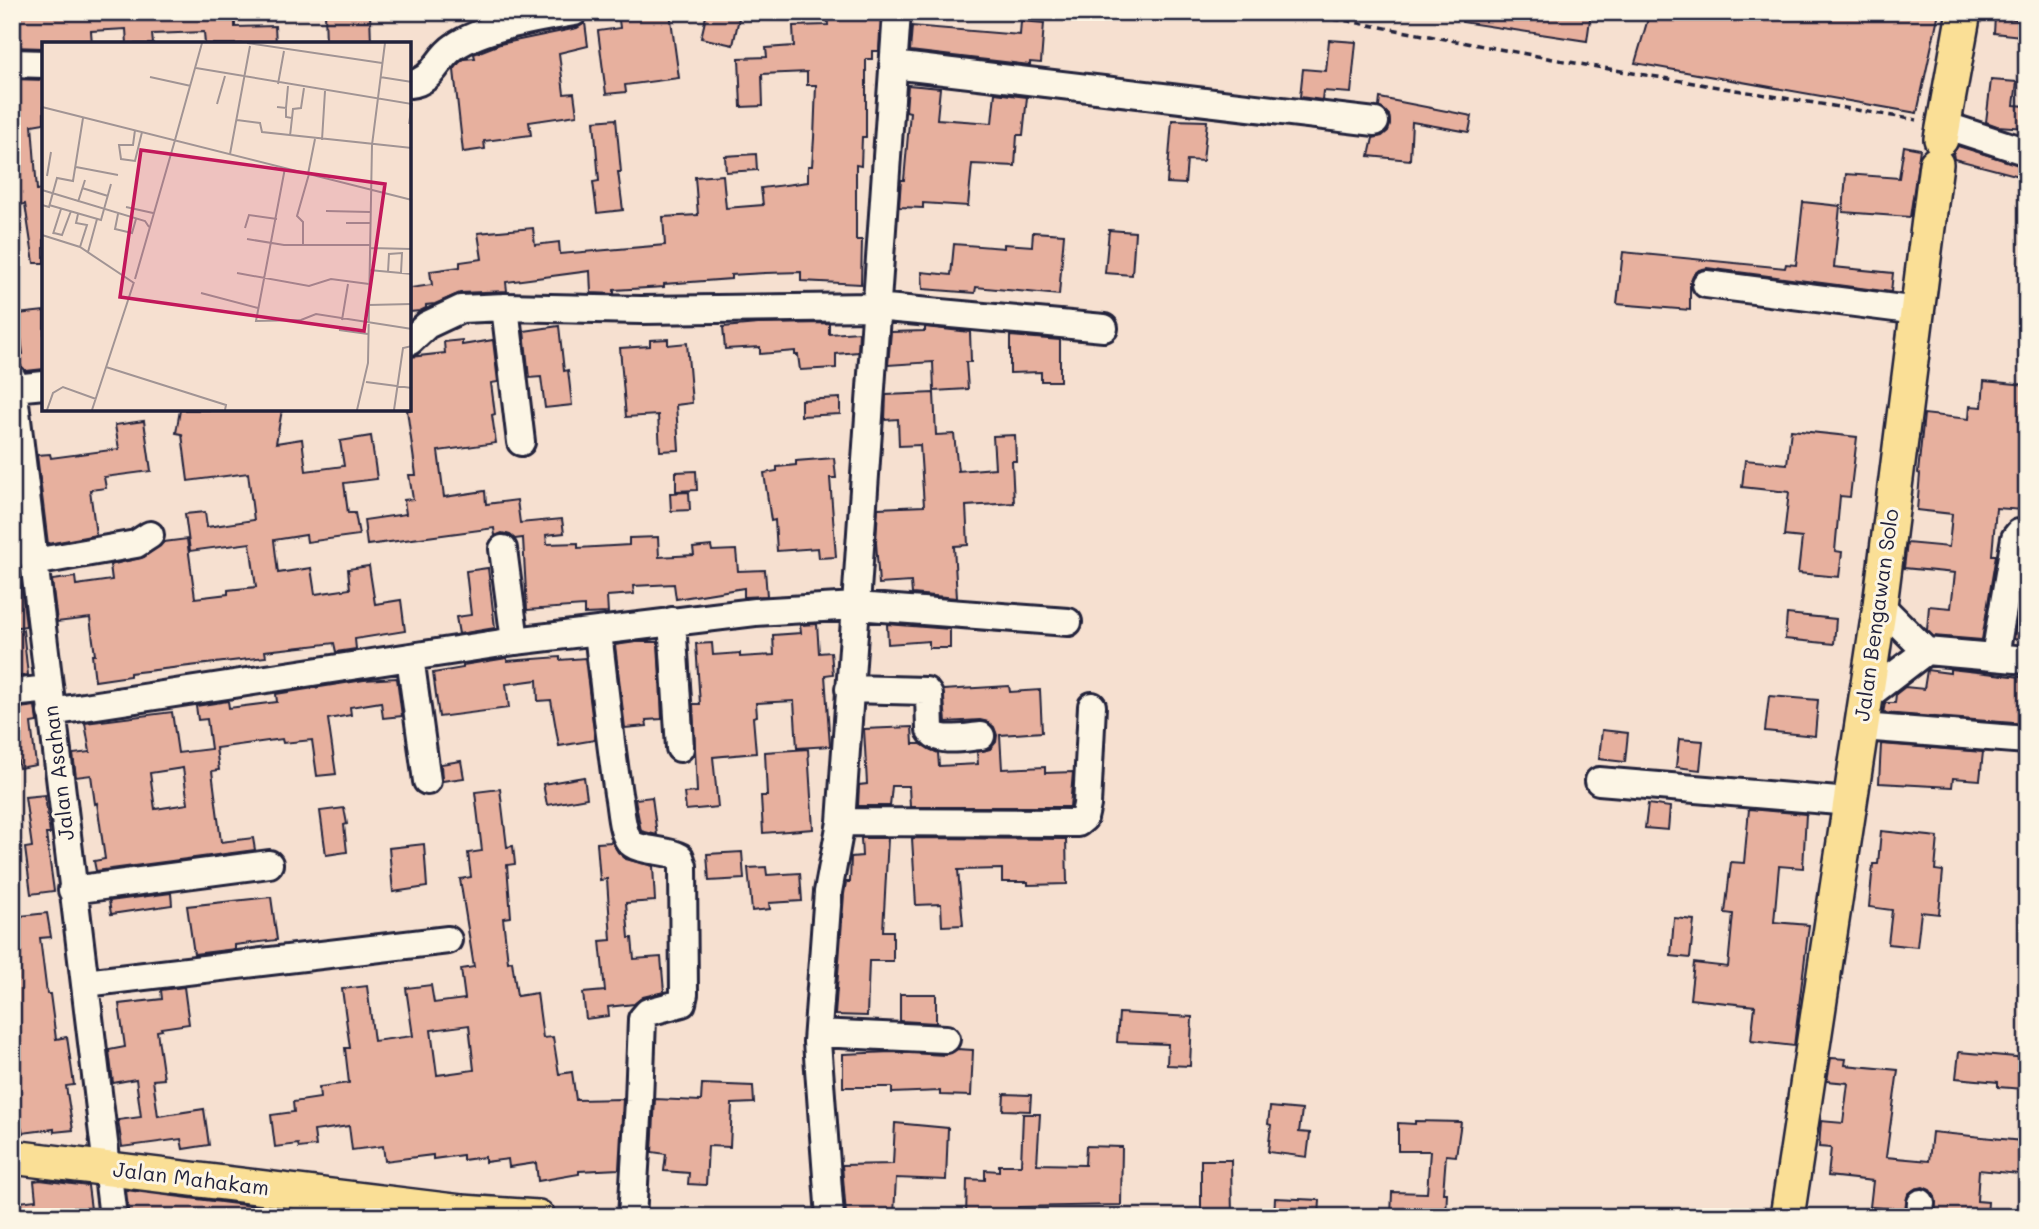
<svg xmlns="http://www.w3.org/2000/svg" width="2039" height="1229" viewBox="0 0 2039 1229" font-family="Mali,sans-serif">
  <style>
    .building { fill: #e7b09e; stroke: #22223b; stroke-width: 2; fill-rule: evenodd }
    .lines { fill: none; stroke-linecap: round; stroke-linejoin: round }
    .minor-casing { stroke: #22223b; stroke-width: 32 }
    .major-casing { stroke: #22223b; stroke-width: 38 }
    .path { stroke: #22223b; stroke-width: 3.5; stroke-dasharray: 7 5; stroke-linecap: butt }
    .minor { stroke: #fcf5e5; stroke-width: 26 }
    .major { stroke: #fadf96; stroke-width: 33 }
    .labels { text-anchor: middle; stroke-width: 6; stroke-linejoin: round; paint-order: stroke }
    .street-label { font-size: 21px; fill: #22223b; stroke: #fcf5e5 }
    .inset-road { fill: none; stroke: #a19494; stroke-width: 2 }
    .view { fill: #c2185b; fill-opacity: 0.15; stroke: #c2185b; stroke-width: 3.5 }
    .inset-edge { fill: none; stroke: #22223b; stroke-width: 3.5 }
  </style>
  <rect width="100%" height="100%" fill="#f6e0d0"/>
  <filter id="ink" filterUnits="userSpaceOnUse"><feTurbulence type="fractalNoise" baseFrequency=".0143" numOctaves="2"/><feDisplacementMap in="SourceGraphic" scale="14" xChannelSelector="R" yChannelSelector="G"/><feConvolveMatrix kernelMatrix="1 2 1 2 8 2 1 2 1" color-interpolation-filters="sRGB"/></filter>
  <g filter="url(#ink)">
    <path class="building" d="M12 12H235V27L275 26 276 44H205L204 32 152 34 153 44H127L126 29 91 31 92 44H44V48L12 47Z
      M325 12H370L371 44H326Z
      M618 12H670L679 78 625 85 626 92 606 94 598 31 620 28Z
      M707 12 739 18 733 45 701 38Z
      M827 12H881L879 51H872V59H866V137H862L861 166 856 165V240H862L861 284 801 281V272L765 273 731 275V279L664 284V287L614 290V294L591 293 590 271 506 282 507 291 460 293 435 304 426 305V308L420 311 410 312V288L432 285 430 271 460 267V262L482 259 478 233 533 228 535 245 559 242 560 254 665 245 663 217 698 215 695 177 723 175 726 208 763 205 761 188 808 182V166H812L814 138 816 85H807V72L762 74 763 106 741 107 739 58 767 57 766 48 794 46 793 26 828 25Z
      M1463 12H1591L1587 41 1462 22Z
      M1650 12H1939L1917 113 1635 63Z
      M1995 17 2023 20 2021 36 1994 33Z
      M1021 21 1044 23 1041 63 1030 62V65L910 51 912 26 1020 35Z
      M585 23 588 46 559 53 564 94 574 93 577 115 529 122 531 135 484 141 485 149 463 152 454 70 459 63 464 59 475 58 474 54 500 44 577 28Z
      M1329 40 1356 42 1351 93 1323 91 1322 100 1300 97 1303 69 1326 71Z
      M12 79 44 80V123L32 125 37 190 44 189V263H34L25 204 12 206Z
      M1991 80 2017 82 2014 105 2027 106V128L1997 126 1986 122Z
      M908 85 940 88 937 119 992 123 995 93 1027 97 1023 135H1017L1015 166 972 164 968 206 923 203V208L899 207 901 180H904L910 112 906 111Z
      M1380 98 1472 116 1469 132 1412 122 1410 160 1369 156 1373 138 1382 136 1388 131 1390 125 1389 115 1379 107Z
      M616 119 621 172H618L623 210 597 213 593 182 599 181 594 121Z
      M1172 120 1207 121 1203 161 1187 160 1185 184 1167 183Z
      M1904 146 1920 149 1910 217 1843 212 1846 174 1899 178Z
      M1958 146 2027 167V178L1954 159 1953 153Z
      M756 154 757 170 726 172 725 156Z
      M1803 202 1840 206 1834 267 1893 273 1891 292 1707 268 1699 270 1693 275 1690 283V310L1617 304 1623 252 1785 268 1786 264 1796 265Z
      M1109 230 1135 232 1132 275 1105 273Z
      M1033 232 1064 234 1059 295 976 287 975 293 923 289 922 272 951 275 954 244 1004 248V244L1032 246Z
      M44 311V369L26 371 19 364 18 355 23 354 18 314Z
      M829 323V334L859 332 858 352 836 354V368L800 370 798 355H795V351L760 354V347L725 349 723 327 758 324Z
      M559 326 564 371 568 370 572 405 545 408 541 377 529 378 524 331Z
      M925 327 970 332 971 362H966L968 389 934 391 933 362 888 365 891 332 925 331Z
      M1010 336 1060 340V381H1041V372L1010 373Z
      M668 339V345L687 343 692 403 676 405 679 450 660 451 658 415 626 417 620 348 650 346V340Z
      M462 340V345L493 340 498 382 491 383 495 414 492 415 496 443 438 451 444 497 485 491 486 504 517 500 520 523 562 519 564 533 546 535 547 544 578 543V548L629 545V538L658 537 659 557 694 555 693 548 711 546 712 551 736 550 738 571 765 570 767 596 744 597V588L676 599 674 584 633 586 634 594 607 596 608 613 584 614V606L527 610 523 538 515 539 510 535 502 533 495 536 494 528 367 545 364 520 406 514 404 500 413 499 409 475H416L407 410H410V357L445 353 444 342Z
      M1984 381 2027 385V484L2024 510 1996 508 1992 555H1996L1982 640 1933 636 1927 630 1929 606 1951 608 1955 573 1904 568 1907 543 1949 547 1952 514 1917 510 1920 474 1918 473 1924 414 1969 419 1970 406 1982 407Z
      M934 393 936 435 954 434 958 471 995 468 993 436 1015 435 1016 461H1012L1014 503 966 506 968 545 954 546 957 598 912 594 911 582 879 584 876 542 878 508 924 506 920 445 899 446 898 419 885 420 886 395Z
      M840 398V414L801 416V400Z
      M180 410H282L276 443 302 439 306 471 344 466 340 441 371 436 377 479 344 483 348 513H355L359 535 307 542 306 535 274 540 278 573 311 568 315 594 350 589 348 569 369 566 375 604 401 600 405 631 355 639 356 649 336 652 334 643 310 646 265 651 266 657 130 673V676L95 681 92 655H95L90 618 57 622 52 580 75 577 76 585 112 580 110 565 144 557 164 542 187 539 195 598 228 594V590L256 587 250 543 190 551 185 514 205 512 207 527 254 520 248 473 188 481 182 434 176 433Z
      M144 421 151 471 104 477 106 488 90 490 96 535 48 544 37 455 50 454 51 458 119 449 115 425Z
      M1791 430 1857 437 1850 497 1840 496 1835 551 1842 552 1839 577 1798 573 1802 538 1784 536 1789 492 1742 487 1745 460 1787 464Z
      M834 458 836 478H830L836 557 819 558 818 548 777 551 775 520 771 521 764 473 777 471V467L796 465V461Z
      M696 471 697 490 676 491V472Z
      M689 492 690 510 671 511 670 493Z
      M2027 563V622L2025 640 2014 639Z
      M488 568 495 628 459 634 456 617 471 615 466 571Z
      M21 584 26 626 12 628V585Z
      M1787 614 1836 619 1834 644 1785 639Z
      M817 624 819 653 831 652 833 674 825 675 830 746 797 748 794 701 756 703 757 716 753 717 756 753 713 757 718 807 686 810 684 793 697 792 693 704H700L696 644 712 643 713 655 740 653V657L774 655 773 635 801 633 800 625Z
      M887 624 950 629V648H929V641L888 644Z
      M23 630 28 675 12 677V631Z
      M636 642H658L662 719 646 720 647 726 625 728 615 645Z
      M560 657V660L585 658 595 740 559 746 551 700 538 701 537 680 506 684 509 708 439 717 433 673 463 668V665L507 658V661Z
      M1950 669 2021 677V681L2027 682V724L1883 713 1885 703H1895L1896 694 1905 687 1924 689 1927 670 1950 673Z
      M397 678 402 716 383 718 381 702 350 707 351 715 328 719 336 774 317 776 312 740 283 743 282 739 216 748 219 770 212 771 221 842 253 838 255 850 96 871 94 861 105 859 97 803 95 804 91 775 76 777 73 754 90 752 85 723 172 712 178 753 211 749 207 719 198 720 196 706 228 701 229 708 277 702 276 694 364 680ZM183 768 188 804 155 809 150 773Z
      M1009 686 1010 692 1040 690 1042 732 1000 735 1002 769 1045 767V773L1073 772 1070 807H910L909 786H892L890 806H858L859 785 867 784 864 729 912 727 913 744H921L938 753 939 766 978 764 977 752 990 749 996 742 997 735 994 727 988 722 980 720 946 722 943 690Z
      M1769 696 1818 700 1815 736 1765 731Z
      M35 706 37 722 31 723 36 765 19 768 12 725V709Z
      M1602 730 1628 733 1625 762 1599 759Z
      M1679 739 1703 741 1700 770 1676 767Z
      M1881 744 1983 752 1980 780 1953 778 1952 787 1879 783Z
      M808 749 813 829 763 833 761 796H767L765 752Z
      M461 761 464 778 442 781 441 764Z
      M584 777 587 798 547 805 543 784Z
      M500 789 507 847 513 846 515 864 507 865 511 917 503 918 508 962 512 961 517 996 537 993 543 1038 553 1037 559 1074 572 1072 576 1100 623 1099 619 1169 579 1171V1174L538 1181 536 1163 509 1167 508 1159 485 1162V1157L463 1160V1155L433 1159V1155L385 1161 383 1146 352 1150 349 1126 314 1131 316 1146 299 1148 298 1144 275 1147 271 1115 294 1112 293 1102 320 1098 319 1087 349 1083 345 1048H350L342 989 367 986 374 1041 413 1036 406 988 431 985 434 1003 465 999 461 969 474 967 460 879 471 877 468 853 482 851 475 792ZM469 1025 474 1070 437 1075 431 1030Z
      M45 795 50 834H46L54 891 31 894 25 848 32 847 25 797Z
      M652 797 657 835 641 831 635 799Z
      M1648 804 1670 807 1668 830 1645 828Z
      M344 808 347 824 344 825 347 852 326 855 320 811Z
      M1749 809 1806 814 1803 868 1779 866 1774 922 1809 925 1794 1046 1751 1041 1755 1006 1690 999 1694 963 1728 967 1733 914 1725 913 1731 862 1744 863Z
      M1881 831 1938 837 1935 870 1943 871 1939 914 1921 912 1917 947 1888 944 1892 910 1869 907 1873 864H1878Z
      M861 838H888L883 931H893V961H869L867 1016 835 1015 844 894 846 882H850L851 857 862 856Z
      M912 838 1066 839 1067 884 1028 885V882H1002V869L958 870 963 925 942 926 941 904 916 905Z
      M612 842 618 852 626 859 653 866 655 901 626 903 629 938H632L634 959 661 957 664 992 643 997 634 1004 608 1007 609 1016 586 1019 583 993 605 991 600 941 611 940 607 879 600 880 597 843Z
      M424 844 427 887 393 892 389 848Z
      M742 852 744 879 709 881 707 854Z
      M766 867 767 875 800 873 802 901 769 903 770 909 752 911 748 868Z
      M171 893 172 905 111 914 109 901Z
      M271 897 277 940 235 945V949L194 954 187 906Z
      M47 913 51 937 40 938 47 994H50L56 1039 67 1037 74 1085 66 1086 73 1130 54 1132V1129L23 1133 22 1129 12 1131V1017H17L12 982V917Z
      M1674 918 1694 920 1690 958 1671 956Z
      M184 987 189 1024 161 1028 162 1030 157 1031 164 1079 153 1080 158 1116 204 1109 209 1145 183 1149 181 1139 122 1147 118 1120 141 1117 136 1079 113 1083 109 1050 125 1047 119 1004 162 999 161 990Z
      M900 994H936V1023L900 1021Z
      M1119 1013 1192 1017 1190 1066 1167 1065 1168 1044 1117 1042Z
      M957 1049 973 1050 971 1096 940 1095V1091L892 1093V1087H843V1054L891 1052 945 1055Z
      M1959 1052 2027 1058 2024 1089 1998 1087V1082L1956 1078Z
      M1831 1058 1846 1059 1845 1065 1898 1070 1886 1157 1929 1161 1932 1132 2022 1141 2019 1174 1979 1170 1977 1201 1988 1202 1987 1217H1936L1935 1197 1930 1190 1923 1187 1915 1189 1908 1194 1905 1210 1870 1207 1873 1181 1828 1176 1831 1148 1819 1147 1821 1121 1843 1123 1848 1083 1827 1081Z
      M702 1084 753 1086 754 1103 732 1104 730 1147 708 1146 706 1185 688 1184 689 1173 664 1171 666 1154 652 1152 655 1099 701 1101Z
      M1004 1094 1031 1095 1030 1111 1003 1110Z
      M1270 1107 1302 1110 1299 1132 1310 1133 1307 1157 1268 1152 1271 1125 1268 1124Z
      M1023 1114H1040L1037 1164 1085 1165 1086 1146 1122 1147 1121 1205 1018 1207 1017 1217H966L967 1179 985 1180V1170L999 1171V1165H1021Z
      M1415 1121 1461 1122 1456 1156 1446 1155 1443 1193H1447L1446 1217H1391L1392 1192 1427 1193 1430 1151H1398V1123L1415 1124Z
      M895 1123 948 1128 946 1180 896 1178 894 1214H846L842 1165 893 1164Z
      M1201 1160H1231L1232 1217H1201Z
      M40 1180 88 1186 92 1217H12V1203L36 1200 34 1181Z
      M126 1190 292 1211 291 1217H129Z
      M1275 1198 1320 1200 1319 1217H1274Z"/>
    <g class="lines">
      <defs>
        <path id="minor" d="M12 63 44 64
          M893 65 1375 122
          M410 84C433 82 437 58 454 47 482 27 540 18 574 12
          M1944 125 2027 152
          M1706 284 1918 311
          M505 307 521 442
          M410 341 427 325 461 309 505 307 641 310 875 307 1104 328
          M12 378 113 1217
          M14 388 44 385
          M503 549 515 641
          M34 562 136 544 150 535
          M1880 605 1926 651 2027 660
          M672 621 680 748
          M598 632C604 686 610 740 618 794 621 808 621 830 629 841 637 852 667 849 680 857L683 866 684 994 682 1003 648 1012 642 1019 639 1101 632 1217
          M1995 656 2015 538 2019 533 2027 534
          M410 657 427 781
          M849 689 926 691 929 695 930 730C938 744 966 737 981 736
          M12 693 49 689
          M1866 697 1926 651
          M51 712 515 641 755 612 856 606 1068 622
          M1862 727 2027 740
          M1599 781 1850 802
          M841 822 1078 823 1084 818 1087 805 1092 706
          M72 890 269 864
          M85 983 448 940
          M818 1033 946 1039
          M830 1217 817 1042 828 892 841 822 897 12
          M1920 1217 1921 1203"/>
        <path id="major" d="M1941 139 1964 12
          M12 1157 462 1212 538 1217
          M1787 1217 1880 605 1936 164"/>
      </defs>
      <use href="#minor" class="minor-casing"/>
      <use href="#major" class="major-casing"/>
      <path class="path" d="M1274 12 1348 21 1591 66 1917 120"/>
      <use href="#minor" class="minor"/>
      <use href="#major" class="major"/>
    </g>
  </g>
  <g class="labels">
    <g class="street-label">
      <text transform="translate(1877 615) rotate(-82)" y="7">Jalan Bengawan Solo</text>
      <text transform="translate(59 773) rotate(-97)" y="7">Jalan Asahan</text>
      <text transform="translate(191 1179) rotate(7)" y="7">Jalan Mahakam</text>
    </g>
  </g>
  <g transform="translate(42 42)">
    <rect width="369" height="369" fill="#f6e0d0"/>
    <path class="inset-road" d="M205 1 340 21M154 26 370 62 367 82M108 35 149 44M338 35 370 40M236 42 242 9M175 62 183 34M0 65 370 158M235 65 244 66 246 44M244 66V75L250 76 248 94M250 76 251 67 259 66 262 46M195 78 218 81 220 90 370 106M93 88 91 103H77L79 117 93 119 100 90M133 98 160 1M280 98 283 49M188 112 208 4M34 125 76 133M243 126 214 279 259 278 274 272 370 287M266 132 273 97M5 134 9 110M40 146 66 154M0 148 103 179 107 185M36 160 43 138M0 163 7 165 15 136 31 139 41 76M7 163 59 178 69 142M84 165 111 171M284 169 328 170M36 172 34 181 45 183 38 205M76 172 73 187 90 191 94 177M304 181H328M203 186 207 173 235 177M12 191 20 193 29 169M11 192 19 167M0 193 38 205 92 241M205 197 242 203H328M261 203V180L255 174 267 132M328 206 370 207M46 210 55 177M327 228 370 232M346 230 347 212 360 211 359 231M195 231 267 244 289 237 327 242M93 237 133 98M159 251 216 266M326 263 370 262M300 278 306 242M297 288 326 292M64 325 184 363 183 368M324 340 370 346M5 368 11 351 21 345 54 357M50 368 92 240M315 368 326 321 330 103 343 1M352 368 361 306 370 304"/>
    <path class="view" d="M99 108 343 142 322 289 78 255Z"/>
    <rect width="369" height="369" class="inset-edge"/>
  </g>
  <rect width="2039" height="1229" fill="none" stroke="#fcf5e5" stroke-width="42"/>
  <rect x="21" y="21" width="1997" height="1187" fill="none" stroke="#22223b" stroke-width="2.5" filter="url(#ink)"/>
</svg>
